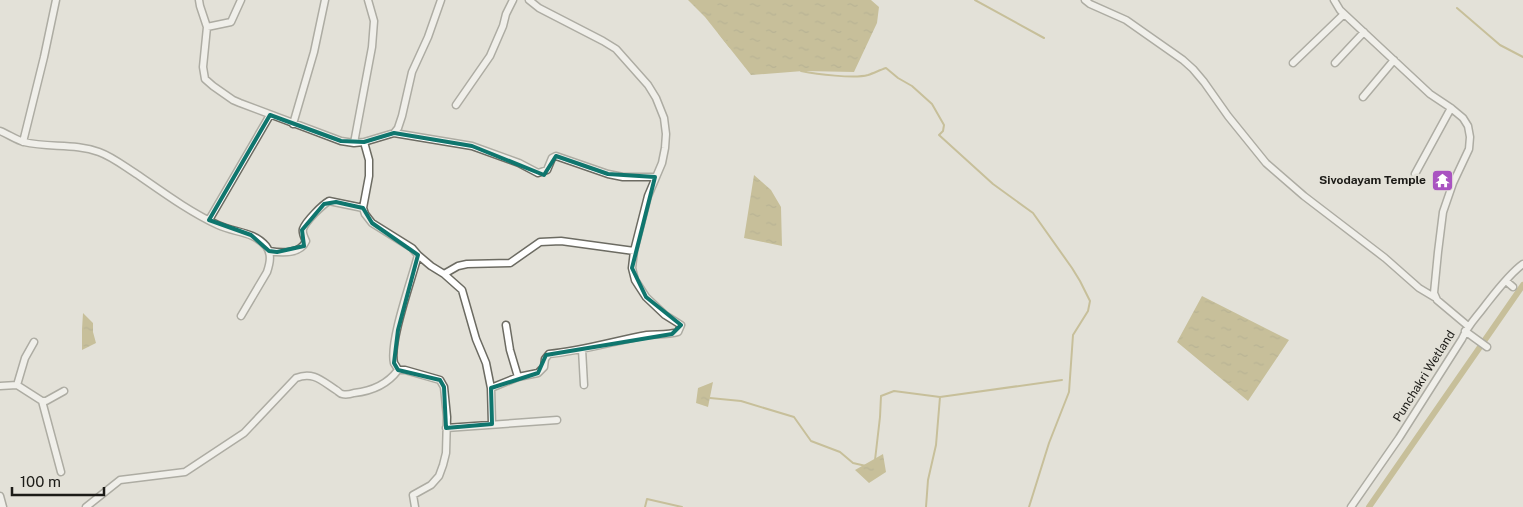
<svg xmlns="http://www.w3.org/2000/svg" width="1523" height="507" viewBox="0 0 1523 507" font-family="'Public Sans',sans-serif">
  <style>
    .water { fill: url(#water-ripples) }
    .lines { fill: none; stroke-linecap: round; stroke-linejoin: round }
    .stream { stroke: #a4964f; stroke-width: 2 }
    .canal { stroke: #a4964f; stroke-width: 6 }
    .minor-casing { stroke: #6c6b62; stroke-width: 9 }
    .minor { stroke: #fff; stroke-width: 6 }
    .marked { fill: none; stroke: #0f766e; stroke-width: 4; stroke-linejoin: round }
    .labels { text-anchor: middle; stroke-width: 5; stroke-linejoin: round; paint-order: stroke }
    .poi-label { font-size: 12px; font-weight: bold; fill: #1c1b17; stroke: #e3e1d8; text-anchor: end }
    .street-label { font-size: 12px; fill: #1c1b17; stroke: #e3e1d8 }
  </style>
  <defs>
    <pattern id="water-ripples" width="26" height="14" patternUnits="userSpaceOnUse" patternTransform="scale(1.25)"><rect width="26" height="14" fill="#a4964f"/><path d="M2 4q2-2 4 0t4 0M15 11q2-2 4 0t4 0" fill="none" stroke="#857a41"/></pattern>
  </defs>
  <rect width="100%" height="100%" fill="#e3e1d8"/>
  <path class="water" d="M688 0H871L879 7 877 23 854 72 803 71 751 75 705 17Z
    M754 175 771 190 781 207 782 246 744 238Z
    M1202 296 1289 340 1248 401 1177 342Z
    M83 313 93 323V332L96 343 82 350V329Z
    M713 382 708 407 696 403 698 388Z
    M883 454 886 472 869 483 855 470Z"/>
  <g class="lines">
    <path class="stream" d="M975 0 1044 38
      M1457 8 1500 45 1523 57
      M719 33 730 47
      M801 71C816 74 854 79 868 75 874 73 880 70 886 68L898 78 912 86 932 104 944 125 943 131 939 135 993 184 1033 213 1072 268 1080 281 1090 301 1088 311 1073 335 1069 392 1049 443 1029 507
      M710 398 741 401 794 417 811 441 840 452 853 463 866 466
      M875 460 880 417 881 396 894 391 940 397
      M645 507 647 499 682 507
      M926 507 928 480 936 445 940 397 1062 380"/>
    <path class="canal" d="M1369 507 1523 285"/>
    <defs>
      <path id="minor" d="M199 0 200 6 207 27 203 67 205 79 213 86 233 100 240 103 341 141 354 143 364 142 369 160V176L363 208 365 214 372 223 412 248 418 255C412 279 389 341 394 363 394 363 398 369 398 370H405L440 380 444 387 447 417 446 453 443 465 439 476 431 485 413 495 415 507
        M1085 0 1090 4 1126 20 1183 60 1193 69 1204 82 1228 116 1266 163 1304 196 1385 258 1419 288 1434 297
        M1334 0 1340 10 1430 94 1451 108 1463 118 1468 126 1470 137 1469 149 1453 183 1443 212 1438 252 1434 293 1437 300 1468 326
        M207 27 231 22 241 0
        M1293 63 1344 14
        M1335 63 1364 32
        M1363 97 1394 60
        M456 105 490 56 503 26 506 14 513 0
        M293 124 314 52 325 0
        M0 131C8 134 16 140 24 142 49 148 75 143 99 152 113 157 125 167 138 175 164 193 190 212 218 225 235 233 253 231 266 246 272 254 270 263 267 272L241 316
        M394 133 398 128 402 116 412 72 428 37 441 0
        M23 142 44 57 56 0
        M364 142 394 133 472 146 519 163 538 173 547 170 552 158 556 156 608 174 623 177H655
        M354 143 372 47 374 21 368 0
        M1415 174 1451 108
        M209 220 270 115
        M269 251C281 253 300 255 306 241 304 237 302 233 303 229 306 221 322 205 329 201L363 208
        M418 255 431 266 444 274 462 290 476 339 486 363 491 388 492 424
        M444 274 458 266 467 264 510 263 540 242 561 241 634 251
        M1506 281 1513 287
        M506 325 510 350 518 377
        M1465 331 1487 347
        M582 349 584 385
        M17 385 25 358 34 342
        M0 386 17 385 42 401H46L64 391
        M491 388 518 377 538 373 544 367 545 359 549 354C582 351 614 341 647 335 657 334 668 335 678 332L681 325 665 315 646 297 635 280 632 268 634 251 648 196 662 163 665 148 666 134 664 118 656 98 648 85 616 49 603 41 539 8 529 0
        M42 401 61 472
        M446 428 557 420
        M0 496 3 507
        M86 507 120 480 185 472 244 433 296 378C313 371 322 381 336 390 338 391 340 394 342 394 345 395 351 394 354 393 372 391 387 385 398 370
        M1351 507 1399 438 1462 339C1468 325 1475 319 1484 307 1495 293 1509 274 1523 264"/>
    </defs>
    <use href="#minor" class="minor-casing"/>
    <use href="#minor" class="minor"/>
  </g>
  <path d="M0 0H1523V507H0ZM270 115 341 141 364 142 394 133 472 146 544 175 556 156 608 174 655 177 632 268 646 297 681 325 672 334 546 355 538 373 491 388 492 424 446 428 444 387 440 380 398 370 394 363 398 330 418 255 372 223 363 208 336 202 324 204 302 230 304 246 277 252 269 251 251 235 209 220Z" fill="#e3e1d8" fill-opacity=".55" fill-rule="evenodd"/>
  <path class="marked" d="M270 115 341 141 364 142 394 133 472 146 544 175 556 156 608 174 655 177 632 268 646 297 681 325 672 334 546 355 538 373 491 388 492 424 446 428 444 387 440 380 398 370 394 363 398 330 418 255 372 223 363 208 336 202 324 204 302 230 304 246 277 252 269 251 251 235 209 220Z"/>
  <defs>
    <symbol id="temple-square" viewBox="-11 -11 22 22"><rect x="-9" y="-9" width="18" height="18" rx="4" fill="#a953c1" stroke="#e3e1d8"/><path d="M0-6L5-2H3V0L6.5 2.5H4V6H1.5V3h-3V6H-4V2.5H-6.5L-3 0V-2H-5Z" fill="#fff"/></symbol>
  </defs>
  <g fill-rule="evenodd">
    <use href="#temple-square" x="1430" y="168" width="25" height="25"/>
  </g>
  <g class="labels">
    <g class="poi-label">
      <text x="1426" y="184">Sivodayam Temple</text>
    </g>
    <g class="street-label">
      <text transform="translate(1424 376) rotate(-58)" y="4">Punchakri Wetland</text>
    </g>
  </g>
  <path d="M12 487v8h92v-8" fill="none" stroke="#1c1b17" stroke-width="2.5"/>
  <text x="20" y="487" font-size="15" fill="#1c1b17" stroke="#e3e1d8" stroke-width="4" paint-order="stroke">100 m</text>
</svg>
